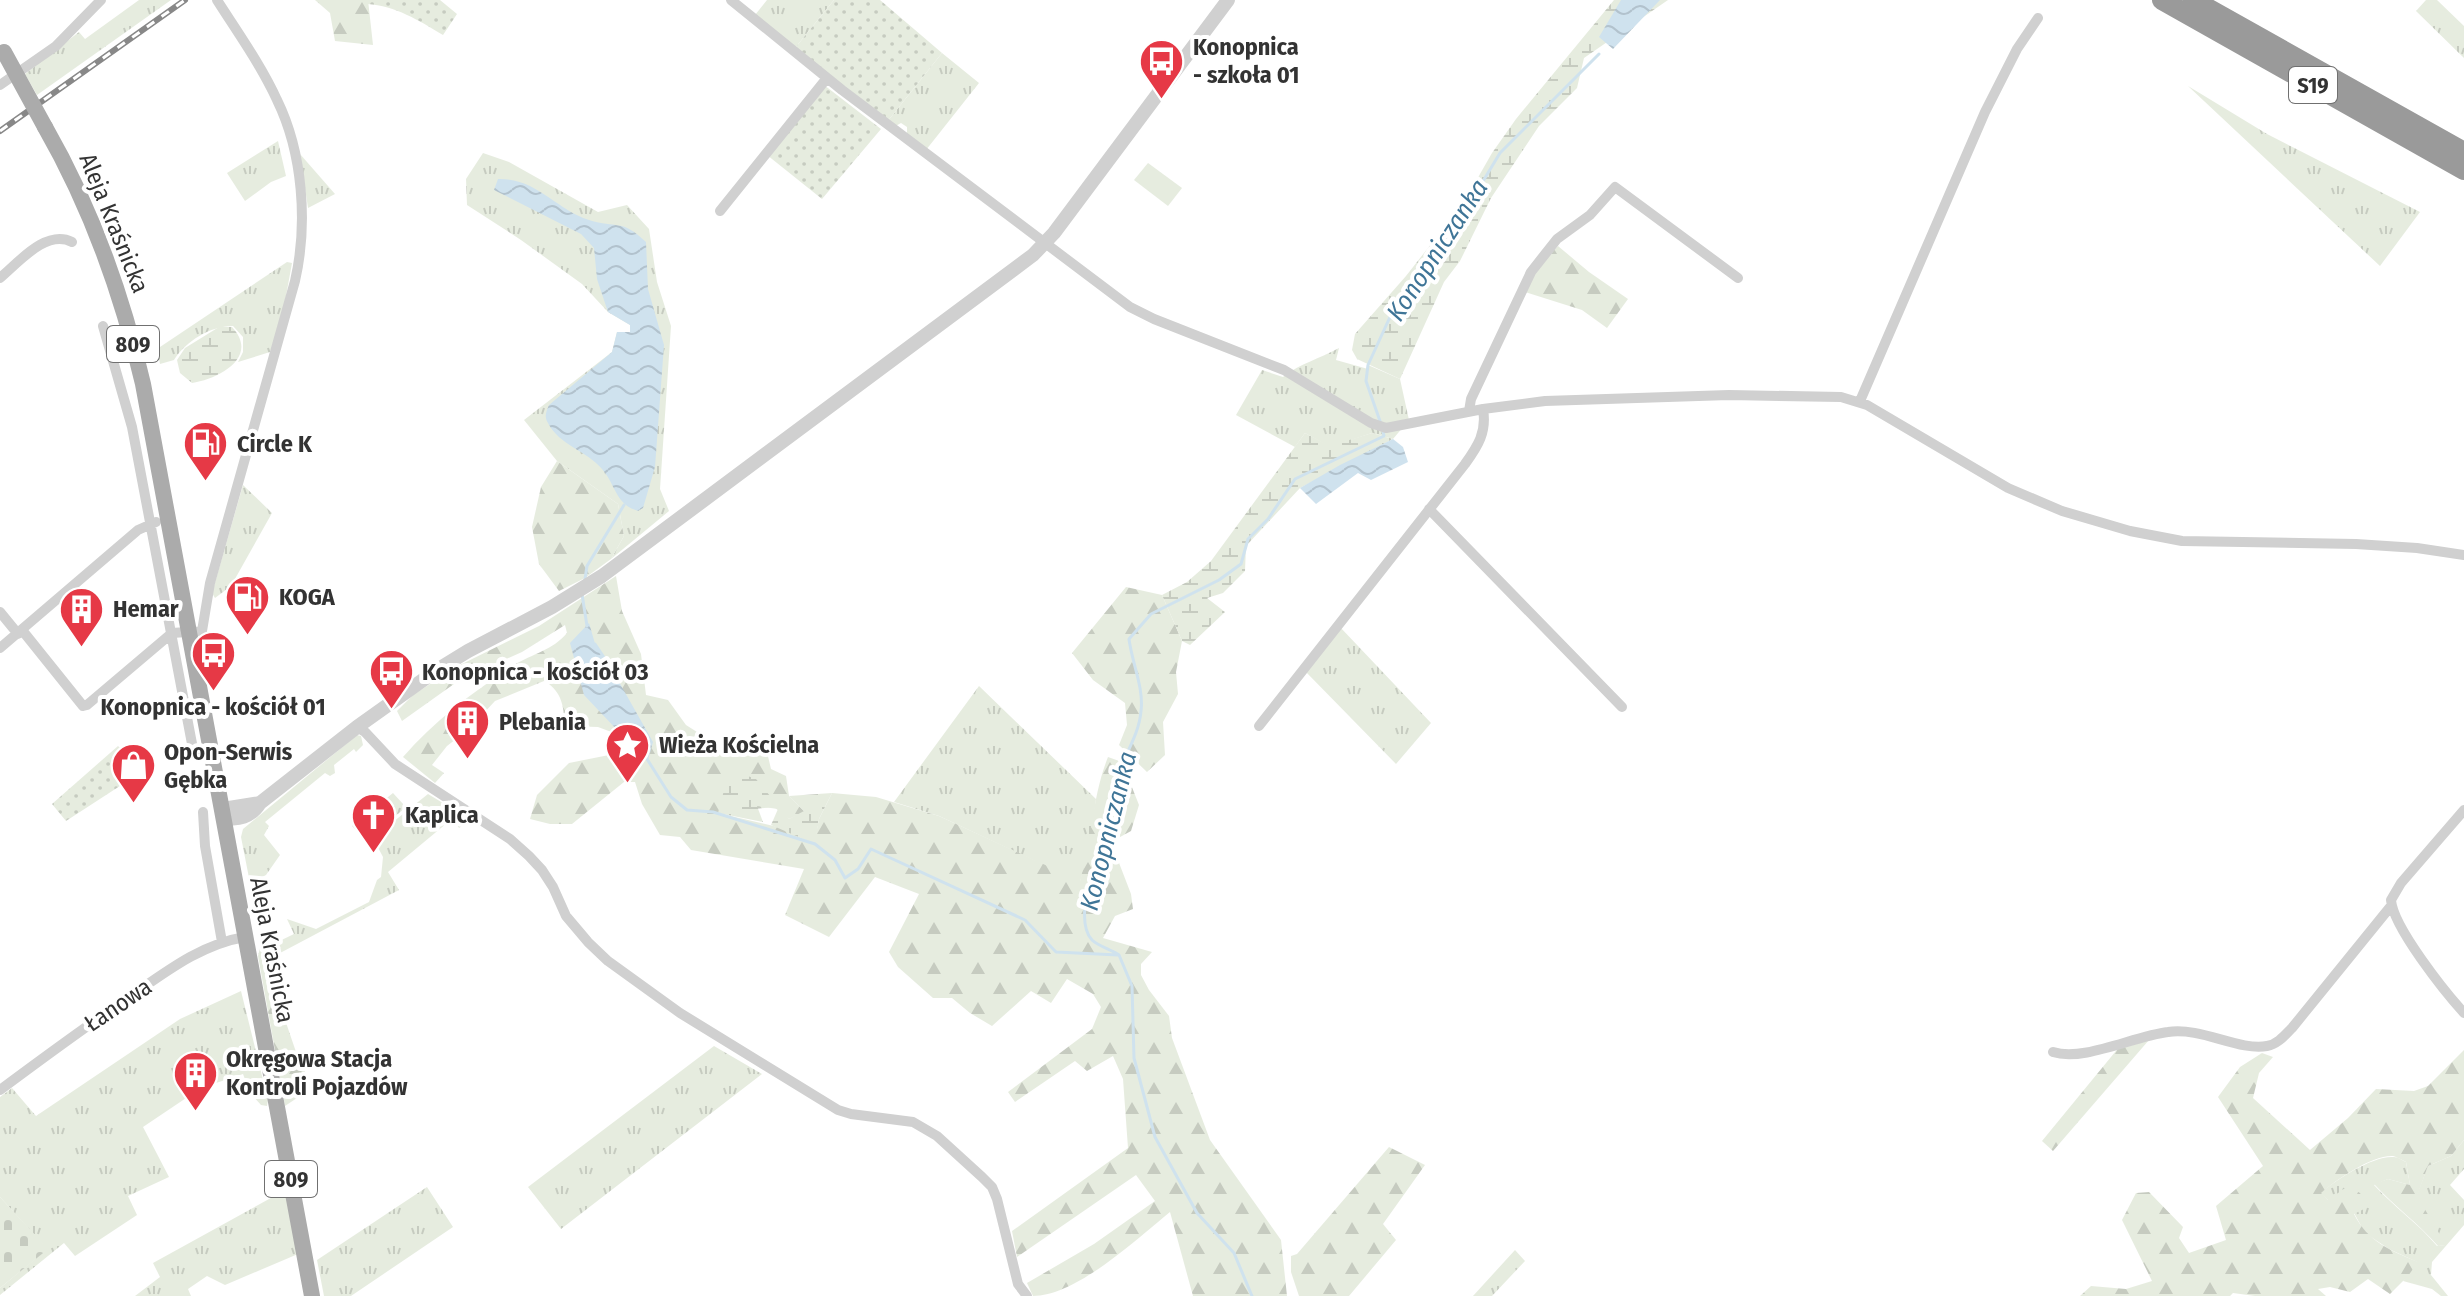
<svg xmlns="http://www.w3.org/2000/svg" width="2464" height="1296" viewBox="0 0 2464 1296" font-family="'Fira Sans Condensed',sans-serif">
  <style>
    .grass { fill: url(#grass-tufts) }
    .forest { fill: url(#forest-firs) }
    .wetland { fill: url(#wetland-marsh) }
    .cemetery { fill: url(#cemetery-stones) }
    .park { fill: #e6ecdf }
    .garden { fill: url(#garden-dots) }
    .water { fill: url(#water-waves) }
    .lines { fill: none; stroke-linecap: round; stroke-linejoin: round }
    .stream { stroke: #cfe2ee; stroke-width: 3 }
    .minor { stroke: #d0d0d0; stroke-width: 10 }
    .tertiary { stroke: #d0d0d0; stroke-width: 14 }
    .primary { stroke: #ababab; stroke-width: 16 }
    .motorway { stroke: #9a9a9a; stroke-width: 20 }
    .rail-casing { stroke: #888; stroke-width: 6 }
    .rail { stroke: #fff; stroke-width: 3; stroke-dasharray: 9; stroke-linecap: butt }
    .primary-bridge { stroke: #ababab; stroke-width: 16 }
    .labels { text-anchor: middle; stroke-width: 8; stroke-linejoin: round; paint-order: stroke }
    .shield { fill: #fff; stroke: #707070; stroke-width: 2 }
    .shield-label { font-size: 22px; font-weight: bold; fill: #333 }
    .poi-label { font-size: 24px; font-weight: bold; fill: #333; stroke: #fff; text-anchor: start }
    .street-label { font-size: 24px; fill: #333; stroke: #fff }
    .water-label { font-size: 26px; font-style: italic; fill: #3f7597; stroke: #fff }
  </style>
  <defs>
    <pattern id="grass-tufts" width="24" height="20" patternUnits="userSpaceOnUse" patternTransform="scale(2)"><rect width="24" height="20" fill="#e6ecdf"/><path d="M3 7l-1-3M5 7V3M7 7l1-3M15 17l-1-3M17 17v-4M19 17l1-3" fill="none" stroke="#c6cbc0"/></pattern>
    <pattern id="forest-firs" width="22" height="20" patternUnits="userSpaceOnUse" patternTransform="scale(2)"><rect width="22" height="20" fill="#e6ecdf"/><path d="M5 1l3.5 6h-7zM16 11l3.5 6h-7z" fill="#c6cbc0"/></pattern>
    <pattern id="wetland-marsh" width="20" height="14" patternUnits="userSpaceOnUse" patternTransform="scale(2)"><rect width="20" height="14" fill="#e6ecdf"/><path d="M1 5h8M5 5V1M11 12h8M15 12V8" fill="none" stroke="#c6cbc0"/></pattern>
    <pattern id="cemetery-stones" width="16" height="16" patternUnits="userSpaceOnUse" patternTransform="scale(2)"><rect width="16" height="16" fill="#e6ecdf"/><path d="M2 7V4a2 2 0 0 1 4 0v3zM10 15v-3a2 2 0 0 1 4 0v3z" fill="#c6cbc0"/></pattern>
    <pattern id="garden-dots" width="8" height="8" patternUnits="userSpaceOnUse" patternTransform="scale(2)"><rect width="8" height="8" fill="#e6ecdf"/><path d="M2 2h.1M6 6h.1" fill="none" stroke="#c6cbc0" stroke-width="1.8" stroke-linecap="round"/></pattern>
    <pattern id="water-waves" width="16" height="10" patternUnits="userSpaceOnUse" patternTransform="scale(2)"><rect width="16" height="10" fill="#cfe2ee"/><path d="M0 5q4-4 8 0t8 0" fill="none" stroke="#b2c2cd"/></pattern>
  </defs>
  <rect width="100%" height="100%" fill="#fff"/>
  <path class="grass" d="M139 0H171L37 95 25 74 79 32 85 39Z
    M767 0H834L795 48 755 15Z
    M2426 0H2437L2464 26V58L2416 11Z
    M942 53 979 83 926 150 907 136V127L901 123 894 127 887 122Z
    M2188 86 2267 134 2420 212 2380 266Z
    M278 141 286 176 271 182 245 201 227 173Z
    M483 153 509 162 598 212 627 205 649 229 657 282 671 326 660 489 669 511 611 559 624 536 618 504 557 461 524 420 612 352 617 332H630V325L608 312 582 284 521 240 467 205 466 179Z
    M300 154 335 194 308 208Z
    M287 262 292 263 282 318 270 352 238 362 243 352V337L233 326C210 326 186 341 174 360L160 364 157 349Z
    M1339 348 1336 360 1368 369V365L1400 379 1409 420 1393 439 1372 433 1330 447 1305 433 1295 447 1236 415 1262 370 1283 377C1301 363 1319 359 1339 348Z
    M243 485 272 513 231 586 215 598 212 593Z
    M1340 627 1431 723 1396 764 1305 671Z
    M979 686 1096 799 1090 847 1080 882 939 816 894 802Z
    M357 735 361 736 363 745 356 752 354 749 334 765 335 773 330 776 325 773 265 822 269 826 264 835 280 855 266 875 250 883 241 837 243 829Z
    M393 793 404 805V809L366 840 352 826Z
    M428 794 471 820 459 828 453 818 388 872 399 890 265 961V948L294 934 287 919 316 929 369 902 377 880 381 877 383 857 373 838Z
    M241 991 268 1100 267 1106 261 1105 250 1093 243 1074 201 1088 143 1127 169 1177 128 1196 137 1215 75 1256 64 1243 0 1295V1288L47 1249 0 1197V1097L12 1088 36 1116 180 1019Z
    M714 1046 762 1074 561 1229 528 1187Z
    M2464 1140V1169L2450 1185 2464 1200V1225L2432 1262 2431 1275 2448 1296H2441L2432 1289 2403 1281 2417 1262 2389 1249 2365 1233 2354 1213 2328 1200 2320 1193C2336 1180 2373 1155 2394 1157 2398 1157 2402 1160 2406 1162L2410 1185 2388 1179 2374 1185C2394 1207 2418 1223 2437 1246L2445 1245 2416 1197 2428 1166 2451 1156Z
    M427 1187 453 1227 351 1296H324L317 1260Z
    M289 1188 298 1254 225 1285 207 1276 188 1289 191 1296H135L160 1277 153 1263Z
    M1515 1250 1525 1261 1492 1296H1473Z"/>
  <path class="forest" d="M315 0H368L373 45 335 41 330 13Z
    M1558 246 1589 272 1628 299 1607 328 1582 310 1525 292 1535 271Z
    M557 461 618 504 624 536 611 559 585 578 559 591 539 564 532 527 541 487Z
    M616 576 622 611 641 654 646 695 668 700 686 725 716 744 743 740 758 750 767 752 771 769 786 776 789 796 805 812 789 819 774 807 718 813 782 828 814 844 819 819 832 793 876 797 939 816 1080 881C1092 840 1092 797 1108 757L1122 762 1139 805 1131 831 1111 842 1131 894 1133 909 1115 916 1103 938 1152 952 1141 964V975L1149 990 1169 1016 1172 1038 1210 1140 1281 1240 1287 1296H1193L1170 1212C1137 1239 1076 1296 1033 1296L1027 1283 1094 1244 1155 1201 1136 1175 1017 1257 1012 1231 1128 1148 1123 1079 1113 1056 1087 1071 1075 1061 1015 1102 1008 1092 1092 1029 1101 1007 1093 994 1067 979 1051 1003 1031 991 992 1026 970 1013 952 998H933L898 967 889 952 919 894 875 877 829 937 785 915 804 869 691 850 680 837 660 835 642 804 635 782H624L572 824H550L530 819 537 795 569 763 624 752 622 736 598 727 564 726C565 707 561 690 544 681L495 701 469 729 447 746 432 765 444 773 435 783 403 757C435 720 473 692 514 665 532 654 553 650 567 633L565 625 522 652 461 679 402 721 397 711 413 695 458 666 539 626Z
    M1126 587 1162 595 1182 641 1176 672 1178 694 1163 722 1165 755 1147 772 1119 745 1127 725 1125 703 1093 680 1072 653Z
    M262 940 265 961 295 1049 312 1088 285 1106 258 956Z
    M2149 1040 2053 1151 2042 1141 2120 1046Z
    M2464 1050V1140L2451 1156 2428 1166 2417 1196 2446 1245 2438 1246C2418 1223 2394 1206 2374 1184L2388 1179 2410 1185 2406 1162C2405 1161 2394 1156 2393 1156 2372 1155 2336 1180 2321 1193L2328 1200 2348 1186 2360 1193 2368 1207 2354 1214C2368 1242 2390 1250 2418 1262L2408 1276 2390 1294 2368 1279 2350 1292 2330 1287 2318 1289 2326 1296H2255L2233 1293 2230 1296H2080L2091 1286 2126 1289 2152 1281 2122 1220 2136 1193 2149 1192 2183 1227 2179 1238 2189 1253 2226 1240 2216 1206 2263 1166 2218 1097 2240 1067 2262 1053 2273 1057 2259 1073 2253 1098 2310 1150 2348 1118 2376 1089 2414 1091 2428 1086Z
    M1389 1147 1425 1165 1383 1224 1396 1240 1349 1296H1299L1291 1272V1256L1297 1254Z"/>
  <path class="wetland" d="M1614 0H1668L1584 58 1577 88 1539 126 1491 198 1460 261 1444 282 1400 379 1357 359 1352 350 1355 334 1406 276 1464 202 1492 153 1516 119Z
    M219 327H232C260 357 219 379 192 383L180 373 177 360 185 348Z
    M1305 433 1330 446 1372 433 1393 439 1300 488 1246 546 1245 571 1223 593 1207 598 1225 612 1190 645 1182 641 1162 595 1187 582 1211 561Z
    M742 774 756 779 789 819 804 811 789 796 832 793 819 819 815 844 771 825 778 809 757 806 763 822 718 813 727 779Z"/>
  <path class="cemetery" d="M0 1197 48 1249 0 1288Z"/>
  <path class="park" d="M1148 163 1182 188 1168 206 1134 180Z"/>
  <path class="garden" d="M368 0H440L457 14 443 35C418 20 396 6 367 4Z
    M834 0H880L942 53 887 122 795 48Z
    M824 85 881 129 822 199 767 155Z
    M118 746 143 771 66 821 52 804Z"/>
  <path class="water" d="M1621 0H1660L1613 49 1599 37Z
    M498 179C537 178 555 209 589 220 617 229 621 218 646 242L648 289 664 345 655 467 643 508 638 511C615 504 616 485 602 469 587 451 559 445 548 423 544 417 546 412 549 405L612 352 617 332H630V325L608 312 597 279 594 248 581 234 494 190Z
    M1393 439 1403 447 1408 462 1371 480 1358 473 1316 504 1300 488 1340 465Z
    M589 623 596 647 614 673 653 742 648 760 638 759 619 732 584 695 570 643Z"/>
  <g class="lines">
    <path class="stream" d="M1381 424 1366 381 1368 365 1390 317 1418 274 1462 216 1500 153 1599 54
      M585 579 587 566 624 505
      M582 594 587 626
      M595 644 615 674
      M647 759 671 797 687 810 713 812 815 844 835 860 845 878 858 869 871 849 1025 920 1056 952 1118 955
      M1252 1296 1234 1253 1197 1213 1155 1137 1134 1058 1132 986 1119 955C1112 950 1098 946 1092 940 1081 928 1084 902 1089 887 1092 879 1098 873 1099 865 1104 837 1108 807 1116 780 1123 757 1139 736 1141 711 1144 688 1132 663 1129 639L1151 614 1219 580 1241 564 1248 539 1268 519 1295 479 1384 436 1383 431"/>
    <path class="minor" d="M731 0 842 90 1130 307 1154 319 1284 370 1371 423 1386 428 1483 409 1545 401 1729 395 1841 397 1867 405 2008 488 2062 511 2130 531 2182 541 2356 544 2417 548 2464 555
      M0 85 56 46 101 0
      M720 211 827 78
      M0 278C19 262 46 229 72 242
      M103 326 132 427 193 749 195 756 211 754
      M1860 401 1985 112 2017 49 2038 18
      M1469 411 1471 399 1531 272 1557 239 1590 215 1615 187 1738 278
      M1429 509 1622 707
      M0 612 18 634
      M22 630 83 706 87 705 172 633 202 631 210 583 295 281C308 224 303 153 277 100 261 65 238 33 217 0
      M0 648 138 530 156 522
      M1259 726 1465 464C1478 446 1487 432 1483 409
      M357 727 365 732 395 764 510 839 529 856 542 870 553 887 566 916 588 942 608 961 680 1013 838 1110 851 1114 913 1122 937 1136 982 1177 992 1187 997 1199 1018 1284 1027 1296
      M2464 810 2401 883 2391 900C2393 927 2445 992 2464 1013
      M203 812 205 846 222 942
      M2053 1052C2083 1062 2134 1036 2168 1032 2202 1027 2238 1051 2267 1046 2278 1044 2285 1035 2292 1028L2391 906
      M0 1090C43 1058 86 1026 131 996 167 971 202 944 245 937"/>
    <path class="tertiary" d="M260 803 229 808 223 817C238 821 251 817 260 803L357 727 437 670 468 651 552 607 602 576 1033 255 1054 233 1228 0"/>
    <path class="primary" d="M45 127C91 207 122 294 143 384L312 1296"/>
    <path class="motorway" d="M2162 0 2464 170
      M2193 0 2464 152"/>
    <defs>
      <path id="rail" d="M0 131 185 0"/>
    </defs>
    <use href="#rail" class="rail-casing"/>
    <use href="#rail" class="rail"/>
    <path class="primary-bridge" d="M4 52 45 127"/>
  </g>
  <defs>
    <symbol id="bus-pin" viewBox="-11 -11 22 30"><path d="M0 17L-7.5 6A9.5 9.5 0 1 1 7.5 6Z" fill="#e63946" stroke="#fff"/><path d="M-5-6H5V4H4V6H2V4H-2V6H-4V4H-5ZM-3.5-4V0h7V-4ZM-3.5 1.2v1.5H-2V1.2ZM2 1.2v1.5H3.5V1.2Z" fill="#fff"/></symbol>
    <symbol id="fuel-pin" viewBox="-11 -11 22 30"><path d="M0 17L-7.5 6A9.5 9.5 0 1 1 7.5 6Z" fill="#e63946" stroke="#fff"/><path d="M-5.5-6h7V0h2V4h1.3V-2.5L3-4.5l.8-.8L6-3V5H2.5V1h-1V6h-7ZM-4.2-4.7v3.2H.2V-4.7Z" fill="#fff"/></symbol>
    <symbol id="building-pin" viewBox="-11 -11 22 30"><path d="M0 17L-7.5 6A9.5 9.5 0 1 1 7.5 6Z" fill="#e63946" stroke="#fff"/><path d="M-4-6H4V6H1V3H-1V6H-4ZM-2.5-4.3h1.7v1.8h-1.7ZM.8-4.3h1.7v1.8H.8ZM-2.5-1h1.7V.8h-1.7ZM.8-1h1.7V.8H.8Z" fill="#fff"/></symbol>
    <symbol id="sight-pin" viewBox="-11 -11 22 30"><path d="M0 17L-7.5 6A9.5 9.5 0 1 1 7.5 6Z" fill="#e63946" stroke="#fff"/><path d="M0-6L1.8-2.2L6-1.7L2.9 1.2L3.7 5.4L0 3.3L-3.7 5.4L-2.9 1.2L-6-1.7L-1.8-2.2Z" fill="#fff"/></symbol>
    <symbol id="shop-pin" viewBox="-11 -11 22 30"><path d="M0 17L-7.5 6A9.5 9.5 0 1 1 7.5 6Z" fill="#e63946" stroke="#fff"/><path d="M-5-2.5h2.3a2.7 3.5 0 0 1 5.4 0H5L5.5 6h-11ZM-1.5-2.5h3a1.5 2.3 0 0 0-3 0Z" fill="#fff"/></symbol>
    <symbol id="church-pin" viewBox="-11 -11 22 30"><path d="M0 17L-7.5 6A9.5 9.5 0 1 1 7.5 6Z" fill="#e63946" stroke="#fff"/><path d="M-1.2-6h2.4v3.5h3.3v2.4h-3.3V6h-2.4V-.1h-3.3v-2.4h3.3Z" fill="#fff"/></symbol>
  </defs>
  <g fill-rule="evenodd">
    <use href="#bus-pin" x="1136" y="36" width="51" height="69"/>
    <use href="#fuel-pin" x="180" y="418" width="51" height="69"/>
    <use href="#fuel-pin" x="222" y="572" width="51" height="69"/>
    <use href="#building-pin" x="56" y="584" width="51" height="69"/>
    <use href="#bus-pin" x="188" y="628" width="51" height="69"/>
    <use href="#bus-pin" x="366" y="646" width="51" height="69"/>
    <use href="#building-pin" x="442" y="696" width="51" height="69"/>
    <use href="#sight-pin" x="602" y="720" width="51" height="69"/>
    <use href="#shop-pin" x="108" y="740" width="51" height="69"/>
    <use href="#church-pin" x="348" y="790" width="51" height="69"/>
    <use href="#building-pin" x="170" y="1048" width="51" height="69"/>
  </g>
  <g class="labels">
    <g class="shield">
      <rect x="2289" y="67" width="48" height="36" rx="6"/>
      <rect x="107" y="326" width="52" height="36" rx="6"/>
      <rect x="265" y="1161" width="52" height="36" rx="6"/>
    </g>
    <g class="shield-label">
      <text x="2313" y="93">S19</text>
      <text x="133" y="352">809</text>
      <text x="291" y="1187">809</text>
    </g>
    <g class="poi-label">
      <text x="1193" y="55">Konopnica<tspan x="1193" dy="28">- szkoła 01</tspan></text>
      <text x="237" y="452">Circle K</text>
      <text x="279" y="605">KOGA</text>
      <text x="113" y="617">Hemar</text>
      <text x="422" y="680">Konopnica - kościół 03</text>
      <text x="213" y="715" text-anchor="middle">Konopnica - kościół 01</text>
      <text x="499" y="730">Plebania</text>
      <text x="659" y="753">Wieża Kościelna</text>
      <text x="164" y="760">Opon-Serwis<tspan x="164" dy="28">Gębka</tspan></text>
      <text x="405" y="823">Kaplica</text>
      <text x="226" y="1067">Okręgowa Stacja<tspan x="226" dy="28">Kontroli Pojazdów</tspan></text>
    </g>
    <g class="street-label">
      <text transform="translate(114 223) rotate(68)" y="8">Aleja Kraśnicka</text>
      <text transform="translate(272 950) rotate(79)" y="8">Aleja Kraśnicka</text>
      <text transform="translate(118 1005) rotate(-34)" y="8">Łanowa</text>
    </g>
    <g class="water-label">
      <text transform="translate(1437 250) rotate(-57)" y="9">Konopniczanka</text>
      <text transform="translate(1108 831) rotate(-76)" y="9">Konopniczanka</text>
    </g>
  </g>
</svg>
